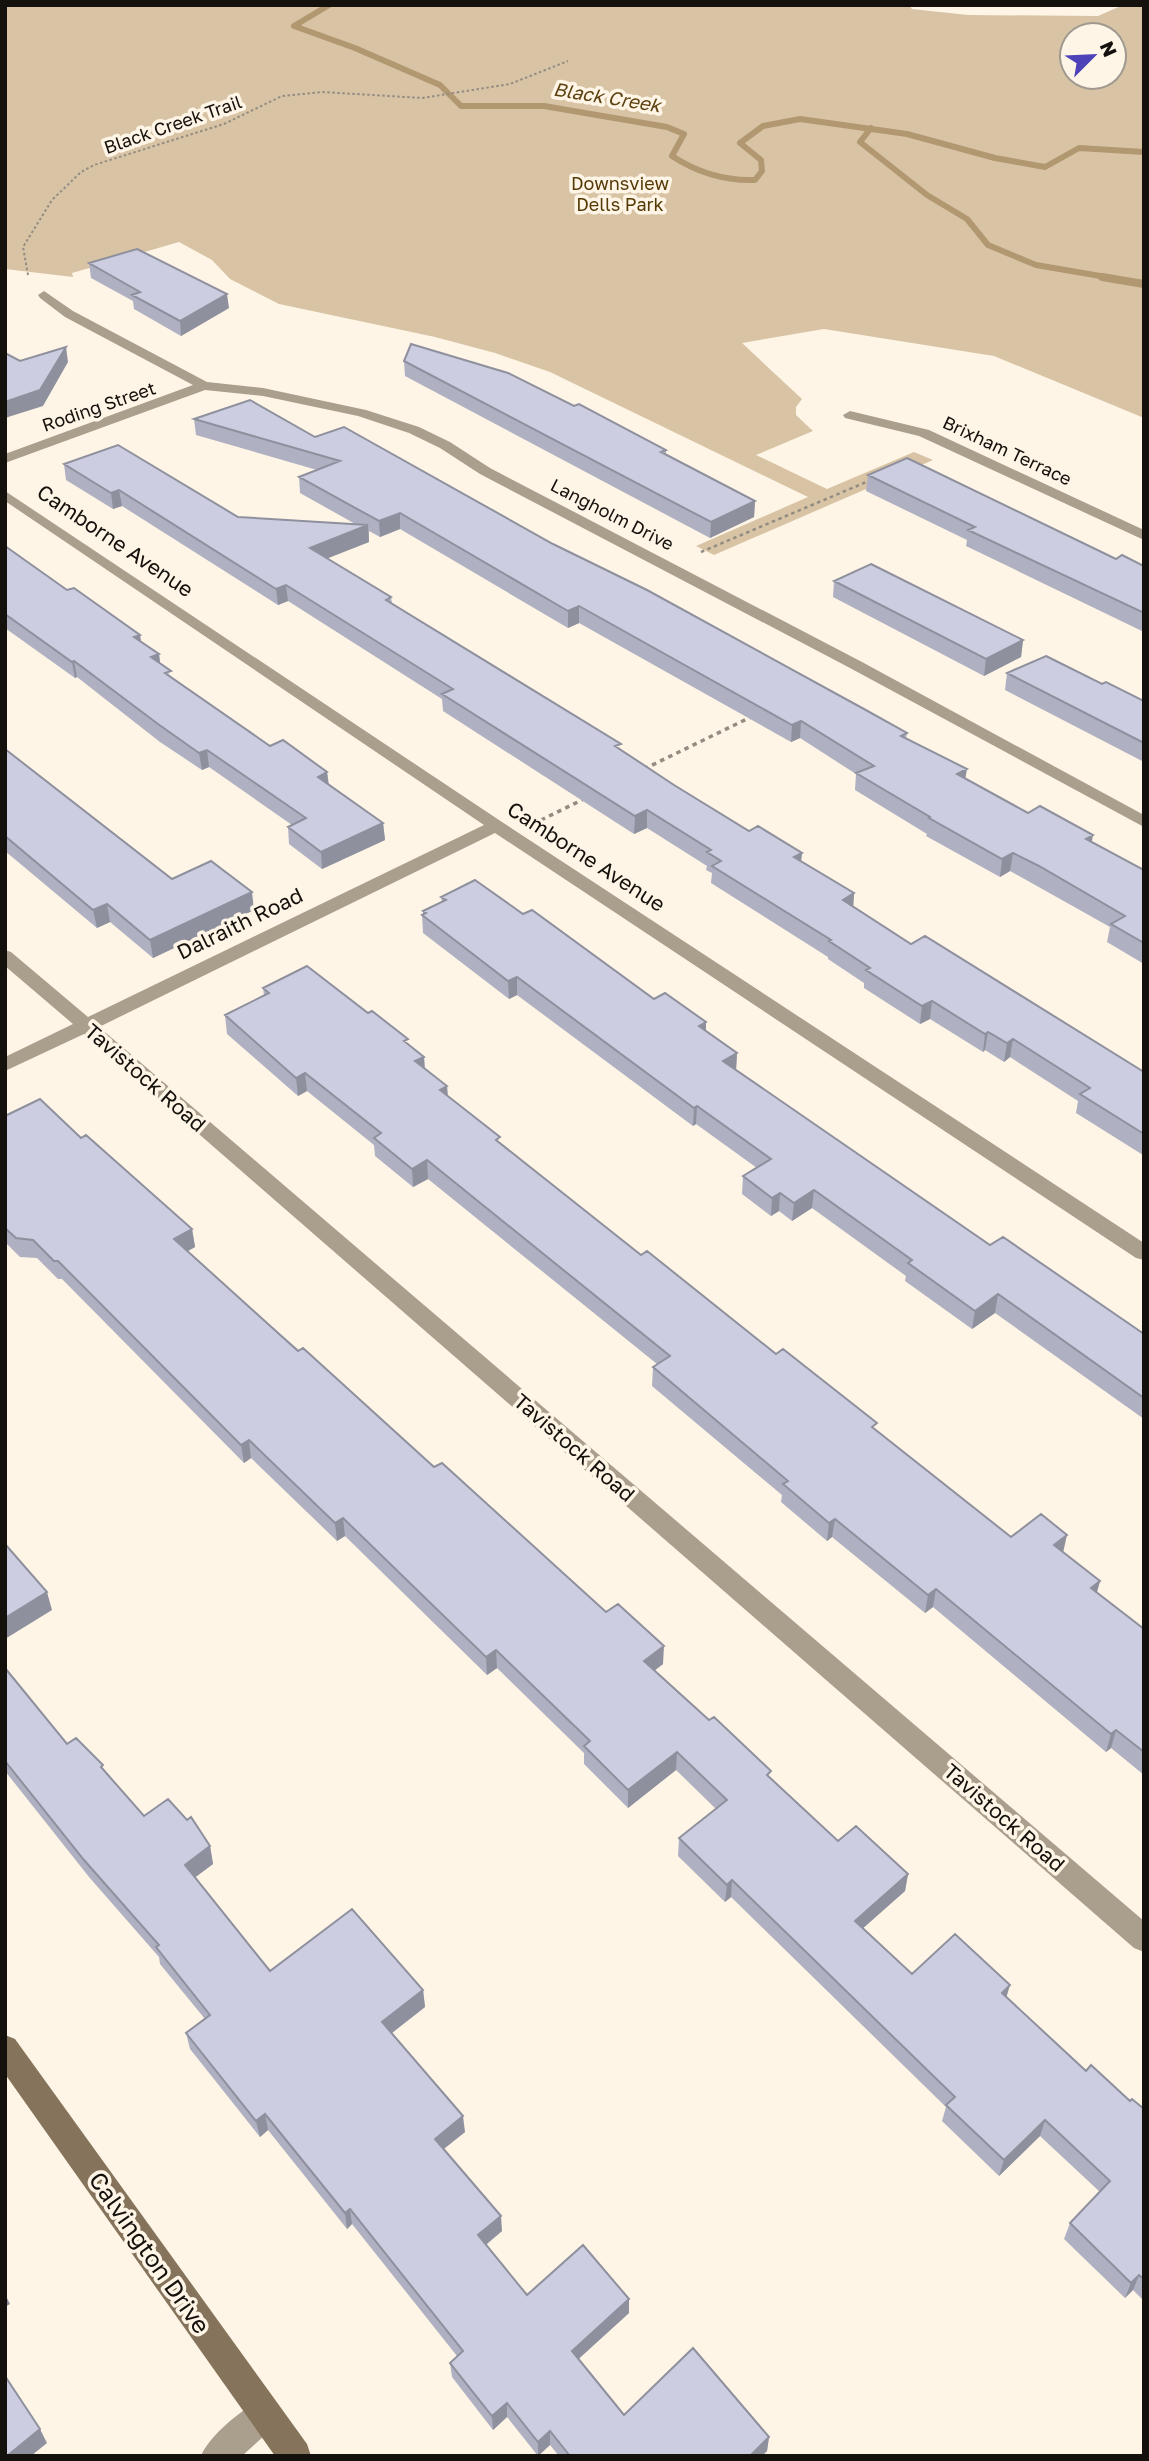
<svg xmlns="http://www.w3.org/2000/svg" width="1149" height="2461" viewBox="0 0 1149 2461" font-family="'Golos Text',sans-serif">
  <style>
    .green { fill: #d8c4a5; fill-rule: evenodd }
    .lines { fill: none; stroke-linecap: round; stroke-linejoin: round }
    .stream-far1 { stroke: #b29871; stroke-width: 6 }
    .stream { stroke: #b29871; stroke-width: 8 }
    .path-far2 { stroke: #928c82; stroke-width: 2; stroke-dasharray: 2.5 2.5; stroke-linecap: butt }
    .path-far1 { stroke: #928c82; stroke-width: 2.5; stroke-dasharray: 3.5 3.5; stroke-linecap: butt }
    .path { stroke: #928c82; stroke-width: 3.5; stroke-dasharray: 4.5 4.5; stroke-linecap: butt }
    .street { fill: #aa9f8d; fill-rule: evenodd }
    .secondary { fill: #85745b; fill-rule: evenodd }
    .wall { fill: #afb0c1 }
    .shaded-wall { fill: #8f909d }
    .building { fill: #cccde0; stroke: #8f909d; stroke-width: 2 }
    .labels { text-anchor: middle; stroke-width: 7; stroke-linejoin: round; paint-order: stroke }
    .far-street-label { font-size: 18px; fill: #14100b; stroke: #fef5e7 }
    .far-park-label { font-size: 18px; fill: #553a06; stroke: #fef5e7 }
    .far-water-label { font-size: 19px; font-style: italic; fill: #5e4312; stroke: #fef5e7 }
    .street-label { font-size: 21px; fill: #14100b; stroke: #fef5e7 }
    .near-street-label { font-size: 24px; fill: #14100b; stroke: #fef5e7 }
  </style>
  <rect width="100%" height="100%" fill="#fef5e7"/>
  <path class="green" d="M5 5H909L912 9 968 15 1098 16 1123 5H1144V418L994 356 824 329 742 343 802 399 796 407V415L813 431 756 455 827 489 914 452 933 460 714 555 696 546 808 497 550 372 495 353 435 337 279 304 230 279 212 260 179 242 72 273 73 277 5 269ZM1072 35H1114V77H1072Z"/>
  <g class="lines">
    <path class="stream-far1" d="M329 5 294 26 355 48 440 85 461 106H544L667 127 684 134 672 156C698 173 724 181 755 180L762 171 761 160 740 143 763 126 800 119 907 134 995 158 1045 167 1079 148 1144 152
      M871 128 860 142 927 195 967 219 988 245 1036 265 1112 278"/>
    <path class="stream" d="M1102 277 1144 284"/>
    <path class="path-far2" d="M28 275 23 247 52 200 81 172 94 165 224 124 282 96 322 92 422 98 510 84 568 61"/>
    <path class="path-far1" d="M701 552 871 480"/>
    <path class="path" d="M644 769 753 716
      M541 820 586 798"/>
    <path class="street" d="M44 291 73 311 207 382 263 388 366 410 419 427 450 442 490 468 862 662 1144 815V827L850 668 480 474 440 448 409 433 358 416 263 396 205 390 5 463V454L193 385 65 317 40 298 38 295Z
      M850 411 929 430 1144 530V540L919 436 845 418 843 415Z
      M5 491 502 822 1144 1243V1260L1136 1258 495 833 99 1027 1144 1921V1952L1134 1948 84 1034 5 1071V1057L73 1024 5 966V950L11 952 88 1017 484 825 5 501Z
      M264 2399 275 2404 280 2415 275 2426 242 2456H201C209 2436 244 2407 264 2399Z"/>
    <path class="secondary" d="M5 2035 15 2039 307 2444 311 2456H275L5 2074Z"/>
  </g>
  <path class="wall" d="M89 263 229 308 181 336 134 309 133 301 91 278Z
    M404 361 666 450V454L755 501 754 517 710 538 405 376Z
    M194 419 315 437 553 544 907 733 906 739 965 778 1028 813 1091 842 1144 870V964L1107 942 1110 927 1010 871 1000 877 926 836 927 834 855 790 856 774 800 738 791 742 579 623 568 628 400 529 380 537 369 531V542L327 558 391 597 392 603 674 785 749 831 802 853 801 861 854 893 853 907 911 944 1144 1072V1161L1142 1160 1143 1155 1076 1113 1078 1101 1010 1057 1004 1062 985 1050 983 1052 930 1019 920 1024 864 988V983L828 959V957L711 883 712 873 706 870 707 866 647 828 634 834 443 711 442 699 288 601 278 605 122 506 113 509 66 480 64 464 238 517 357 525 300 493 299 477 317 470 196 435Z
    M868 475 1116 559 1144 566V632L966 546 967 540 866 491Z
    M5 546 159 654 160 663 172 678 270 746 327 772 329 784 383 823 385 840 322 869 289 844 288 827 292 825 209 767 202 770 160 742 77 677 75 678 5 628Z
    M834 581 1023 640 1021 657 984 676 833 597Z
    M1007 673 1102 684 1144 701V762L1005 690Z
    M5 749 172 879 254 910 153 958 110 922 97 928 5 851Z
    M441 897 523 914 654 999 706 1022V1031L737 1053 736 1070 990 1245 1144 1334V1419L995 1313 972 1329 905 1281 906 1276 812 1208 792 1221 779 1211 771 1216 742 1194 743 1176 757 1168 696 1124 693 1126 517 995 509 999 423 933 422 915H423V911L442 902Z
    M263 988 408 1045 424 1057 425 1069 447 1086 448 1097 500 1143 641 1255 776 1354 876 1430 1011 1537 1063 1552 1100 1581 1097 1592 1144 1629V1775L1111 1748 1106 1752 933 1607 925 1613 832 1537 827 1541 781 1502 782 1495 652 1386 653 1367 657 1364 428 1179 413 1187 375 1156 374 1145 307 1091 298 1096 227 1034 225 1015 264 996Z
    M5 1116 81 1138 192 1229 195 1247 188 1251 257 1314 663 1664 654 1671 838 1841 908 1874 905 1891 863 1928 912 1974 1006 1997 1086 2071 1144 2109V2301L1133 2290 1125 2298 1064 2239 1070 2223 1100 2192 1040 2136 999 2176 942 2121 946 2107 731 1897 725 1902 678 1856 679 1838 716 1809 676 1770 628 1808 584 1764V1753L497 1668 487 1675 345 1536 337 1541 251 1458 244 1463 62 1279H58L37 1258 20 1257 5 1242Z
    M5 1668 67 1744 105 1771 144 1816 210 1846 213 1864 195 1877 270 1971 423 1990 425 2007 392 2033 465 2132 444 2149 502 2231 486 2245 527 2295 629 2299V2313L578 2359 624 2415 769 2437 767 2451 762 2456H559L550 2445 538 2456 507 2417 493 2430 452 2377 450 2363 457 2356 352 2224 347 2229 268 2130 260 2137 190 2049 186 2033 205 2019 160 1964 159 1957 89 1877 5 1771Z"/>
  <path class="shaded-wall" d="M227 294 229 308 181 336 180 321Z
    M66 347 68 362 43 406 5 418V402Z
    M119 490 122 506 113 509 111 493Z
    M755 501 754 517 710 538 711 522Z
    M400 513V529L380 537 379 521Z
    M368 525 369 542 311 565 310 548Z
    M286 585 288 601 278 605 276 589Z
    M579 606V623L568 628V611Z
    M140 635 143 651 134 637Z
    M1023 640 1021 657 984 676 986 659Z
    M159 654 161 671 151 657Z
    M74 661 77 677 75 678 72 662Z
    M801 721 800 738 791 742 792 725Z
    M207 750 209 767 202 770 199 753Z
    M967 769 964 786 957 774Z
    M327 772 329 790 318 777Z
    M647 810V828L634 834 635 816Z
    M383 823 385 840 322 869 321 852Z
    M1093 835 1090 852 1086 839Z
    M802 853 800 871 794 857Z
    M1013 853 1010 871 1000 877 1002 859Z
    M252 892 254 910 153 958 150 940Z
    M854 893 853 911 843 900Z
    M107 904 110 922 97 928 93 910Z
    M517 977V995L509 999 508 981Z
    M932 1001 930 1019 920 1024 922 1006Z
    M706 1022V1040L699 1026Z
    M988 1032 985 1050 983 1052 985 1034Z
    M1013 1039 1010 1057 1004 1062 1007 1043Z
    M737 1053 736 1071 723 1061Z
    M424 1057 425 1075 415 1061Z
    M305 1073 307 1091 298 1096 296 1078Z
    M447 1086 448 1104 440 1090Z
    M697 1106 696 1124 693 1126 694 1108Z
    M427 1160 428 1179 413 1187 412 1169Z
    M814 1190 812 1208 792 1221 794 1203Z
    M780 1193 779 1211 771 1216 772 1198Z
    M192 1229 195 1247 177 1257 174 1239Z
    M998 1294 995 1313 972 1329 975 1311Z
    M249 1440 251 1458 244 1463 241 1445Z
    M343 1518 345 1536 337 1541 335 1523Z
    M835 1519 832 1537 827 1541 829 1523Z
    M1067 1535 1063 1553 1054 1545Z
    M1100 1581 1095 1599 1091 1588Z
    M936 1589 933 1607 925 1613 928 1595Z
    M47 1592 52 1610 5 1639V1618Z
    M664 1646 663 1664 643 1679 644 1661Z
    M496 1650 497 1668 487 1675 486 1657Z
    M1116 1730 1111 1748 1106 1752 1111 1734Z
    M677 1752 676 1770 628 1808V1790Z
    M210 1846 213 1864 189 1882 185 1865Z
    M908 1874 905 1891 852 1938 855 1921Z
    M732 1880 731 1897 725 1902 727 1885Z
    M1010 1985 1005 2002 1002 1993Z
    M423 1990 425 2007 384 2039 382 2022Z
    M265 2114 268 2130 260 2137 256 2121Z
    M463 2116 465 2132 437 2154 435 2139Z
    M1045 2120 1040 2136 999 2176 1004 2160Z
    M350 2209 352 2224 347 2229 345 2213Z
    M501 2216 502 2231 479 2250 478 2235Z
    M1139 2275 1133 2290 1125 2298 1131 2283Z
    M5 2294 10 2304 5 2307Z
    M629 2299V2313L572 2365V2351Z
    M507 2403V2417L493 2430 492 2416Z
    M40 2429 47 2443 31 2456H7Z
    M550 2431V2445L538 2456V2442Z
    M769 2437 767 2451 762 2456H750Z"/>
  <path class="building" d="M137 249 227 294 180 321 132 295 140 292 89 263Z
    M411 344 508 373 574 406 579 404 666 450 661 452 755 501 711 522 404 361Z
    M66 347 40 390 5 402V353L20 361Z
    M250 400 315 437 344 427 553 544 647 590 864 709 907 733 901 736 967 769 957 774 1028 813 1040 806 1093 835 1086 839 1144 870V943L1111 924 1125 916 1039 866 1013 853 1002 859 929 818 930 817 856 773 874 766 801 721 792 725 579 606 568 611 400 513 379 521 299 477 340 461 194 419Z
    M118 445 238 517 368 525 310 548 391 597 386 600 621 744 615 746 674 785 749 831 758 826 802 853 794 857 854 893 843 900 911 944 925 936 1144 1072V1134L1080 1094 1090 1088 1013 1039 1007 1043 988 1032 985 1034 932 1001 922 1006 866 970 870 968 829 941 831 940 712 866 721 861 707 852 711 850 647 810 635 816 442 694 453 689 286 585 276 589 119 490 111 493 64 464Z
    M907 458 1116 559 1122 555 1144 566V613L968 530 975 527 868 475Z
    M5 546 67 590 74 588 140 635 134 637 159 654 151 657 171 671 165 673 270 746 283 740 327 772 318 777 383 823 321 852 288 827 306 818 207 750 199 753 158 724 74 661 72 662 5 614Z
    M871 564 1023 640 986 659 834 581Z
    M1046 656 1102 684 1106 682 1144 701V743L1007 673Z
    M5 749 172 879 211 861 252 892 150 940 107 904 93 910 5 836Z
    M475 880 523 914 532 910 654 999 665 993 706 1022 699 1026 737 1053 723 1061 990 1245 1003 1237 1144 1334V1398L998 1294 975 1311 908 1263 912 1260 814 1190 794 1203 780 1193 772 1198 743 1176 771 1159 697 1106 694 1108 517 977 508 981 422 915 426 913 423 911 446 900 441 897Z
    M307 966 368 1013 372 1011 408 1039 404 1041 424 1057 415 1061 447 1086 440 1090 500 1137 496 1140 641 1255 647 1251 776 1354 783 1349 877 1423 872 1427 1011 1537 1041 1514 1067 1535 1054 1545 1100 1581 1091 1588 1144 1629V1752L1116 1730 1111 1734 936 1589 928 1595 835 1519 829 1523 783 1484 788 1481 653 1367 670 1356 427 1160 412 1169 374 1138 381 1133 305 1073 296 1078 225 1015 269 993 263 988Z
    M40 1099 81 1138 86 1135 192 1229 174 1239 257 1314 298 1351 303 1348 434 1467 442 1463 606 1612 618 1604 664 1646 644 1661 709 1720 714 1717 771 1771 767 1775 838 1841 856 1826 908 1874 855 1921 912 1974 955 1934 1010 1985 1002 1993 1086 2071 1091 2065 1130 2101 1132 2099 1144 2109V2279L1139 2275 1131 2283 1070 2223 1110 2181 1045 2120 1004 2160 946 2105 955 2097 732 1880 727 1885 679 1838 727 1800 677 1752 628 1790 584 1746 590 1741 496 1650 486 1657 343 1518 335 1523 249 1440 241 1445 58 1261H54L33 1240 16 1238 5 1228V1116Z
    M5 1544 47 1592 5 1618Z
    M5 1668 67 1744 76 1738 103 1765 101 1767 144 1816 168 1799 187 1820 191 1817 210 1846 185 1865 270 1971 352 1909 423 1990 382 2022 463 2116 435 2139 501 2216 478 2235 527 2295 583 2245 629 2299 572 2351 624 2415 693 2348 769 2437 750 2456H570L550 2431 538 2442 507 2403 492 2416 450 2363 463 2351 350 2209 345 2213 265 2114 256 2121 186 2033 210 2015 156 1947 159 1945 84 1860 5 1761Z
    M5 2376 40 2429 7 2456H5Z"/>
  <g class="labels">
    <g class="far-street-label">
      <text transform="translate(173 125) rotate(-19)" y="6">Black Creek Trail</text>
      <text transform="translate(99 407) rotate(-19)" y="6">Roding Street</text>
      <text transform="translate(1007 451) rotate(25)" y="6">Brixham Terrace</text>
      <text transform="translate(612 515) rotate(27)" y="6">Langholm Drive</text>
    </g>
    <g class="far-park-label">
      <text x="620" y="190">Downsview<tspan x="620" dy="21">Dells Park</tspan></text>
    </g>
    <g class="far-water-label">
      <text transform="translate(607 97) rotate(9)" y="7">Black Creek</text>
    </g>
    <g class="street-label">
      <text transform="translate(115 541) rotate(34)" y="7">Camborne Avenue</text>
      <text transform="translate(586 857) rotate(33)" y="7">Camborne Avenue</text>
      <text transform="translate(240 924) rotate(-26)" y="7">Dalraith Road</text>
      <text transform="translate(145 1078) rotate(41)" y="7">Tavistock Road</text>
      <text transform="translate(574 1448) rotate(41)" y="7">Tavistock Road</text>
      <text transform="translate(1004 1818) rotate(41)" y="7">Tavistock Road</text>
    </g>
    <g class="near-street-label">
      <text transform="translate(149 2253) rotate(55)" y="8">Calvington Drive</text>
    </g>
  </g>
  <rect width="1149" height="2461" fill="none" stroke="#14100b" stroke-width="14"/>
  <g transform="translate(1093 56) rotate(66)"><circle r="33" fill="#fef5e7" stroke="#a0998f" stroke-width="2"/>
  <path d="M0-5L12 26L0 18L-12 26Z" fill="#4e42b9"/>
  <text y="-10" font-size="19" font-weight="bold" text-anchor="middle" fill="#14100b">N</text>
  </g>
</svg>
